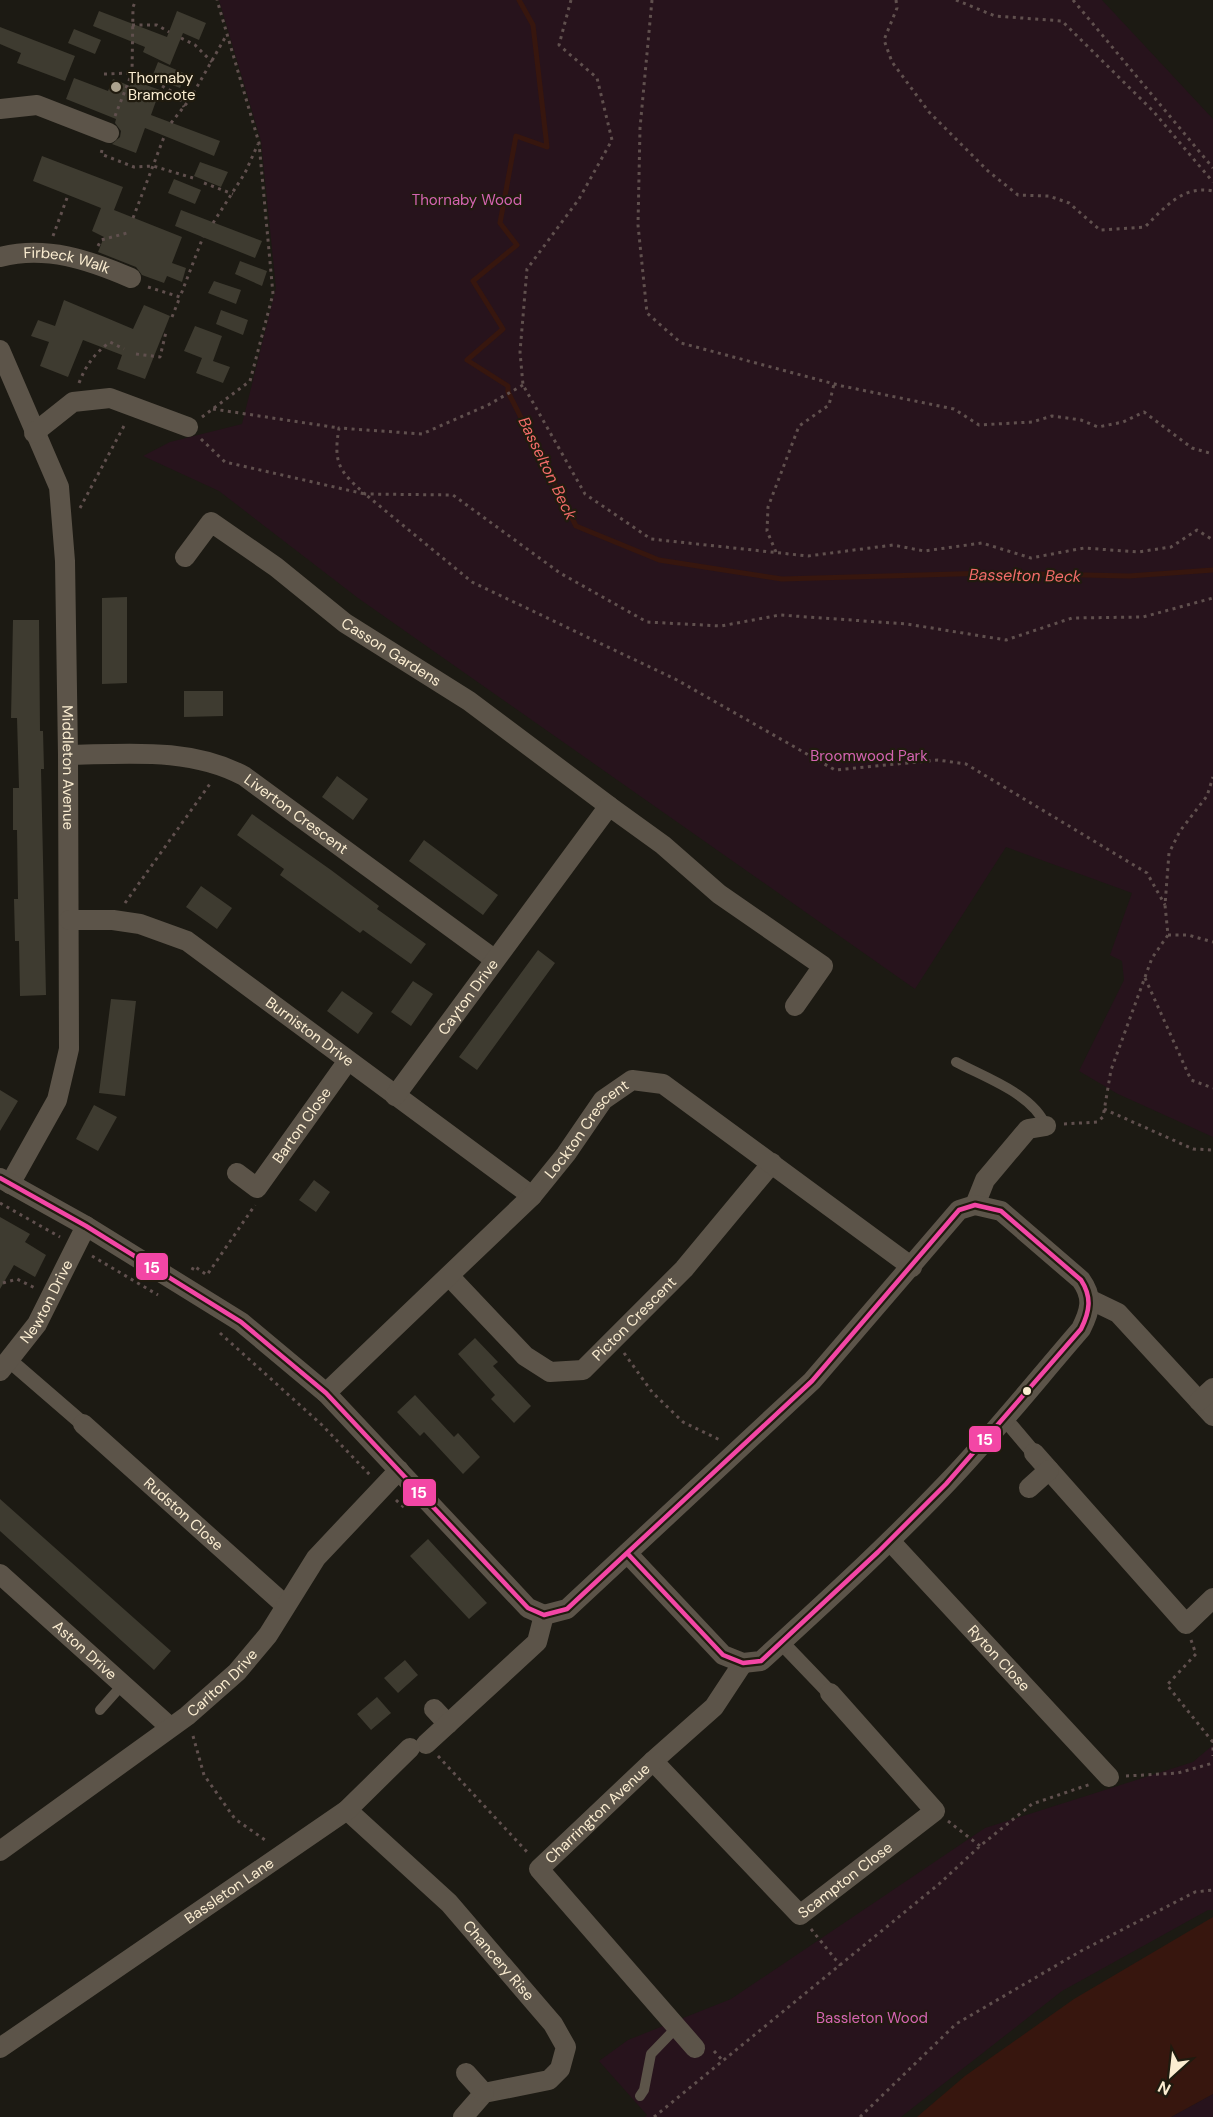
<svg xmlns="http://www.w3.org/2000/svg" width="1213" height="2117" viewBox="0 0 1213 2117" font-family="'DM Sans',sans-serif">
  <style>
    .green { fill: #27131c }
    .water { fill: #37160e }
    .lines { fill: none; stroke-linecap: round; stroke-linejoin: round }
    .stream { stroke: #37160e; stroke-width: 5 }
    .building { fill: #3e3b30 }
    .path { stroke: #60504e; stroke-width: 3; stroke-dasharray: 3 4.5; stroke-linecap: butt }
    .service { stroke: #5c5449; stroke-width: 10 }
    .pedestrian { stroke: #5c5449; stroke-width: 15 }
    .minor { stroke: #5c5449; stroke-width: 20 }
    .bus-1-casing { stroke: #201b0f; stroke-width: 9 }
    .bus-1 { stroke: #f346a5; stroke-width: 4.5 }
    .poi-dot { fill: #ada38e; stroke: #201b0f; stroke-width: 2 }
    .bus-dot { fill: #fbedd1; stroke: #201b0f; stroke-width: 2 }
    .labels { text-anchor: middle; stroke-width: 4.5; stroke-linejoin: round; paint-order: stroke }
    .poi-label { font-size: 15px; fill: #fbedd1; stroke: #201b0f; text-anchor: start }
    .park-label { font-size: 15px; fill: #d464b1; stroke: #201b0f }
    .street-label { font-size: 15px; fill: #fbedd1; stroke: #201b0f }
    .water-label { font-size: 16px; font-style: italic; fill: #f26c69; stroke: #201b0f }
    .line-badge { stroke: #201b0f; stroke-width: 2 }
    .badge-label { font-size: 16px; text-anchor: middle; font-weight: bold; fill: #fff }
  </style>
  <rect width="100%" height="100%" fill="#1c1a13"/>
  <path class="green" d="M219 0H1102L1213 119V1137L1118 1094 1079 1071 1124 980 1122 961 1110 955 1132 893 1006 847 915 989 358 598 219 491 143 456 170 442 242 424 276 288 261 141Z
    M1213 1745V1910H1208L1062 1991 901 2117H645L647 2115 599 2061 628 2040 731 1999 985 1828 1193 1762Z
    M1213 2094V2117H1171Z"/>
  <path class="water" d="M1213 1917V2094L1171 2117H917L965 2076 1074 1999Z"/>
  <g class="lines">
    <path class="stream" d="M519 0 533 25 547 147 516 136 500 223 517 245 473 281 503 329 467 360 508 386V392L576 526 659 560 782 579 991 573 1129 576 1213 570"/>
  </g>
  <path class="building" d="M99 11 167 37 177 11 206 23 199 40 183 33 170 65 143 52 145 47 93 26Z
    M0 27 75 56 65 81 17 63 21 53 0 44Z
    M74 29 101 40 95 54 68 43Z
    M158 62 186 74 180 88 152 77Z
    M74 78 108 91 113 79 130 86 132 80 160 90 151 115 220 141 214 156 145 128 136 153 112 144 120 137 121 131 115 123 116 119 66 99Z
    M42 156 123 187 114 210 182 237 172 263 186 268 182 282 167 276 164 283 142 275 136 267 98 252 104 237 92 231 101 208 33 181Z
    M200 162 228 172 221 187 194 176Z
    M174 179 201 190 195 204 168 193Z
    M181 210 262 241 255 258 175 226Z
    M240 261 267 271 262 286 235 274Z
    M214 281 241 290 236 304 208 293Z
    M64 300 133 329 144 305 170 316 145 379 117 369 122 355 83 340 68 377 40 366 49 342 31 336 38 320 55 326Z
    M221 310 248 320 243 335 216 324Z
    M195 326 222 336 213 361 230 367 223 383 196 373 202 358 184 351Z
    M127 597V683L102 684V598Z
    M13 620H39L40 731H43L44 769H41L46 995 20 996 19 941H15L14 899H18L17 830H13V788H19L17 718H11Z
    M184 691H223V716L184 717Z
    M337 776 368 799 353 820 322 797Z
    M252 814 331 870 379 906 377 909 426 944 411 964 363 930 360 933 280 875 284 869 237 835Z
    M424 840 498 895 483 915 409 861Z
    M201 886 232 908 217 929 186 907Z
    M538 950 555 963 477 1070 459 1057Z
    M413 981 433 994 411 1026 391 1012Z
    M342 991 373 1013 358 1034 327 1011Z
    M111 999 136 1001 125 1096 99 1093Z
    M0 1090 18 1101 0 1131Z
    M94 1105 117 1117 98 1151 76 1139Z
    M314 1180 330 1192 316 1212 299 1200Z
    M0 1217 30 1234 25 1242 46 1255 35 1277 14 1265 0 1289Z
    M475 1338 498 1362 493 1366 531 1406 514 1423 491 1399 495 1395 458 1354Z
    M415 1395 454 1437 458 1433 480 1457 463 1474 424 1432 420 1436 397 1412Z
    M0 1499 171 1651 154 1670 0 1531Z
    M428 1539 487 1603 469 1619 410 1556Z
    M405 1660 418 1675 398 1693 384 1678Z
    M377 1697 391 1713 371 1730 357 1714Z"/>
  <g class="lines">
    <path class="path" d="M571 0 559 45 597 78 612 140 579 199 527 269 520 352 523 385 585 494 651 539 808 556 893 545 924 551 982 543 1031 558 1084 548 1138 552 1171 547 1197 530 1213 540
      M652 0 640 128 638 225 647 313 681 343 842 386 954 409 979 425 1032 422 1052 416 1081 420 1098 427 1123 422 1144 412 1192 448 1213 454
      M896 0 897 8 884 40 892 62 929 112 988 171 1018 195 1049 196 1069 203 1100 230 1145 227C1165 207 1183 185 1213 191
      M956 0 995 16 1062 21 1153 111 1213 182
      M1073 0 1213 168
      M132 25H157L169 32
      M181 38 195 45 212 62
      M104 74 132 73 150 82
      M162 86 178 95 184 107
      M115 116 132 73 133 7 136 0
      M171 123 190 99 226 36
      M102 150 101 154 134 167 153 166 193 178
      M204 183 233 194
      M133 218 164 137
      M213 223 245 173 258 144
      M53 236 67 198
      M98 246 101 240 127 233
      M148 287 180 297 203 237
      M172 317 180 297
      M136 354 160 357 166 332
      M79 383C86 365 94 354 110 342L124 349
      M523 385 488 405 422 434 339 428C333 463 339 471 365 494L453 495 560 573 647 622 721 626 780 615 907 624 1006 640 1072 618 1143 617 1213 598
      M213 409 339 428
      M202 417 250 381 273 294 259 143 217 0
      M201 439 225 462 365 494 472 582 677 680 835 770 938 760 966 764 1147 873 1165 905
      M80 508 125 424
      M776 552 767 531 768 507 799 426 829 405 834 384
      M125 903 212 781
      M1168 935H1188L1213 942
      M1145 978 1191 1080 1213 1088
      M1104 1109 1193 1149 1213 1150
      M1064 1124 1097 1122 1103 1117 1111 1070 1152 958 1168 935 1165 905 1169 853 1180 831 1207 796 1213 777
      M0 1203 60 1237
      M92 1256 158 1295
      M192 1270 194 1266 207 1275 255 1205
      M3 1283 17 1279 35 1288
      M220 1333 322 1425 370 1475
      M624 1353 652 1392 683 1422 722 1441
      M396 1500 407 1510
      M1191 1640 1196 1654 1167 1685 1212 1741
      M193 1736 204 1775 235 1819 268 1842
      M1213 1740V1756
      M438 1756 529 1854
      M1126 1776 1178 1773 1213 1763
      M948 1821 980 1846
      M811 1929 840 1965
      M714 2051 723 2061
      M654 2117 939 1884 980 1846 1032 1804 1091 1784
      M860 2117 956 2024 1081 1951 1195 1892 1213 1890"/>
    <path class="service" d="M956 1062C986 1078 1033 1094 1046 1126
      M100 1710 123 1684
      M640 2096 644 2090 651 2054 677 2027"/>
    <path class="pedestrian" d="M9 1360 83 1424
      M1005 1419 1034 1453
      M781 1642 830 1693"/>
    <g class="minor">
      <path d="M0 109 37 105 109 133"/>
      <path id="s1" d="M0 257C46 245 89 260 131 278"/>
      <path id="s2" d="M0 350 59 487 65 561 68 755 69 1049 57 1100 10 1184"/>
      <path d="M34 433 73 402 110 398 188 427"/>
      <path id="s3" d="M185 557 211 522 276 567 345 623 469 701 609 806"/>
      <path id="s4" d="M68 755C127 754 190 747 244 776L494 959"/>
      <path id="s5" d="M69 920H113L140 924 187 941 532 1196"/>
      <path id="s6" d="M395 1096 609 806 663 845 719 894 823 966 795 1006"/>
      <path id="s7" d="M237 1173 257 1188 347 1062"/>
      <path d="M0 1178 86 1226 241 1322 326 1393 528 1608 544 1615"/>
      <path d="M975 1205 985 1180 1028 1129 1046 1126"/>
      <path id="s8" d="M450 1277 525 1356 550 1372 583 1370 684 1269 772 1163"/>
      <path d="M1091 1300 1118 1313 1213 1416"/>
      <path id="s9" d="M0 1371 37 1324 86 1226"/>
      <path id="s10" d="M326 1393 532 1196 566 1154 603 1100 632 1080 663 1084 912 1267"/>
      <path d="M1199 1401 1213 1388"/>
      <path id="s11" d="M83 1424 285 1605"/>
      <path d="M1034 1453 1186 1624 1213 1598"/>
      <path d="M1029 1488 1049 1470"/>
      <path id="s12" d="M890 1541 1109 1777"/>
      <path id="s13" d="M0 1574 170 1727"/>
      <path d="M544 1615 567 1609 812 1381 959 1210 975 1205 1001 1211 1081 1280C1094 1298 1090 1311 1081 1329 1036 1381 993 1435 946 1484 887 1546 824 1603 761 1661L743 1663 723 1655 627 1553"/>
      <path d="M434 1709 448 1724"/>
      <path d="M426 1744 537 1642 544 1615"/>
      <path id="s14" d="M653 1761 800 1915 935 1811 830 1693"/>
      <path id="s15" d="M347 1810 449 1903 553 2024 566 2047 560 2069 549 2080 484 2093 463 2117"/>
      <path id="s16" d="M0 1851 187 1716 237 1672 268 1635 316 1558 399 1470"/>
      <path id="s17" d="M0 2048 347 1810 410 1748"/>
      <path id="s18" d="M695 2048 539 1869 653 1761 714 1707 743 1663"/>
      <path d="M466 2073 484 2093"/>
    </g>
    <defs>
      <path id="bus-1" d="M0 1178 86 1226 241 1322 326 1393 528 1608 544 1615
        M975 1205 1001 1211 1081 1280C1092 1297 1090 1311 1081 1329L946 1484 878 1552 761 1661 743 1663 723 1655 627 1553 812 1381 959 1210Z
        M544 1615 567 1609 627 1553"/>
    </defs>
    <use href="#bus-1" class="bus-1-casing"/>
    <use href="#bus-1" class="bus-1"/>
  </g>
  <circle class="poi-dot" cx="116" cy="87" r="6"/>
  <circle class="bus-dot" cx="1027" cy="1391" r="5"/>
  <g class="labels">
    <g class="poi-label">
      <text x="128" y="83">Thornaby<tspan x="128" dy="17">Bramcote</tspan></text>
    </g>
    <g class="park-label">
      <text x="467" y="205">Thornaby Wood</text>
      <text x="869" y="761">Broomwood Park</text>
      <text x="872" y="2023">Bassleton Wood</text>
    </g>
    <g class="street-label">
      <text dy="5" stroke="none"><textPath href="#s1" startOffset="68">Firbeck Walk</textPath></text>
      <text dy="5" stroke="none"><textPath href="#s3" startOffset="266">Casson Gardens</textPath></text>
      <text dy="5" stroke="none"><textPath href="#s2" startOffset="430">Middleton Avenue</textPath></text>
      <text dy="5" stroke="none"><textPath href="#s4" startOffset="244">Liverton Crescent</textPath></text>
      <text dy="5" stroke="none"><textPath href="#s6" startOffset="123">Cayton Drive</textPath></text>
      <text dy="5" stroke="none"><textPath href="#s5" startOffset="274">Burniston Drive</textPath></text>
      <text dy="5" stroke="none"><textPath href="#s7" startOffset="102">Barton Close</textPath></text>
      <text dy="5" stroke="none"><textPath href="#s10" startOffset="372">Lockton Crescent</textPath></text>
      <text dy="5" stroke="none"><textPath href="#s9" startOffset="84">Newton Drive</textPath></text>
      <text dy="5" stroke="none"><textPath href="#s8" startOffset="244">Picton Crescent</textPath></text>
      <text dy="5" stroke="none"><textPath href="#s11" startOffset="135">Rudston Close</textPath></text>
      <text dy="5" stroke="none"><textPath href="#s13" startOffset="114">Aston Drive</textPath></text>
      <text dy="5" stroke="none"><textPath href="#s12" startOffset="160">Ryton Close</textPath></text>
      <text dy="5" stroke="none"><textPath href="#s16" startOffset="279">Carlton Drive</textPath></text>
      <text dy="5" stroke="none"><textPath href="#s18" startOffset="318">Charrington Avenue</textPath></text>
      <text dy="5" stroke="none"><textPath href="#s14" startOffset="270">Scampton Close</textPath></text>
      <text dy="5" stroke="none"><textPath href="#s17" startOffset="278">Bassleton Lane</textPath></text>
      <text dy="5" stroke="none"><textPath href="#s15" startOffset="214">Chancery Rise</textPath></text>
    </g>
    <g class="water-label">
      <text transform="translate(548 468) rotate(64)" y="6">Basselton Beck</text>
      <text transform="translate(1025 575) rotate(1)" y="6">Basselton Beck</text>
    </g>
  </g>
  <g class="line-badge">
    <rect x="135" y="1252" width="34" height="29" rx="6" fill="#f346a5"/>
    <rect x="968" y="1425" width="34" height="28" rx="6" fill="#f346a5"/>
    <rect x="402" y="1478" width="35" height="29" rx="6" fill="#f346a5"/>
  </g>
  <g class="badge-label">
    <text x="152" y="1273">15</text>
    <text x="985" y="1445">15</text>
    <text x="419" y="1498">15</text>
  </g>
  <g transform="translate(1171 2075) rotate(207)" stroke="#201b0f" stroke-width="4.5" paint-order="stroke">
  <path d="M0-4.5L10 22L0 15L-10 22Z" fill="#fbedd1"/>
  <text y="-9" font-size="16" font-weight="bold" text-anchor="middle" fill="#fbedd1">N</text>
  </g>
</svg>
